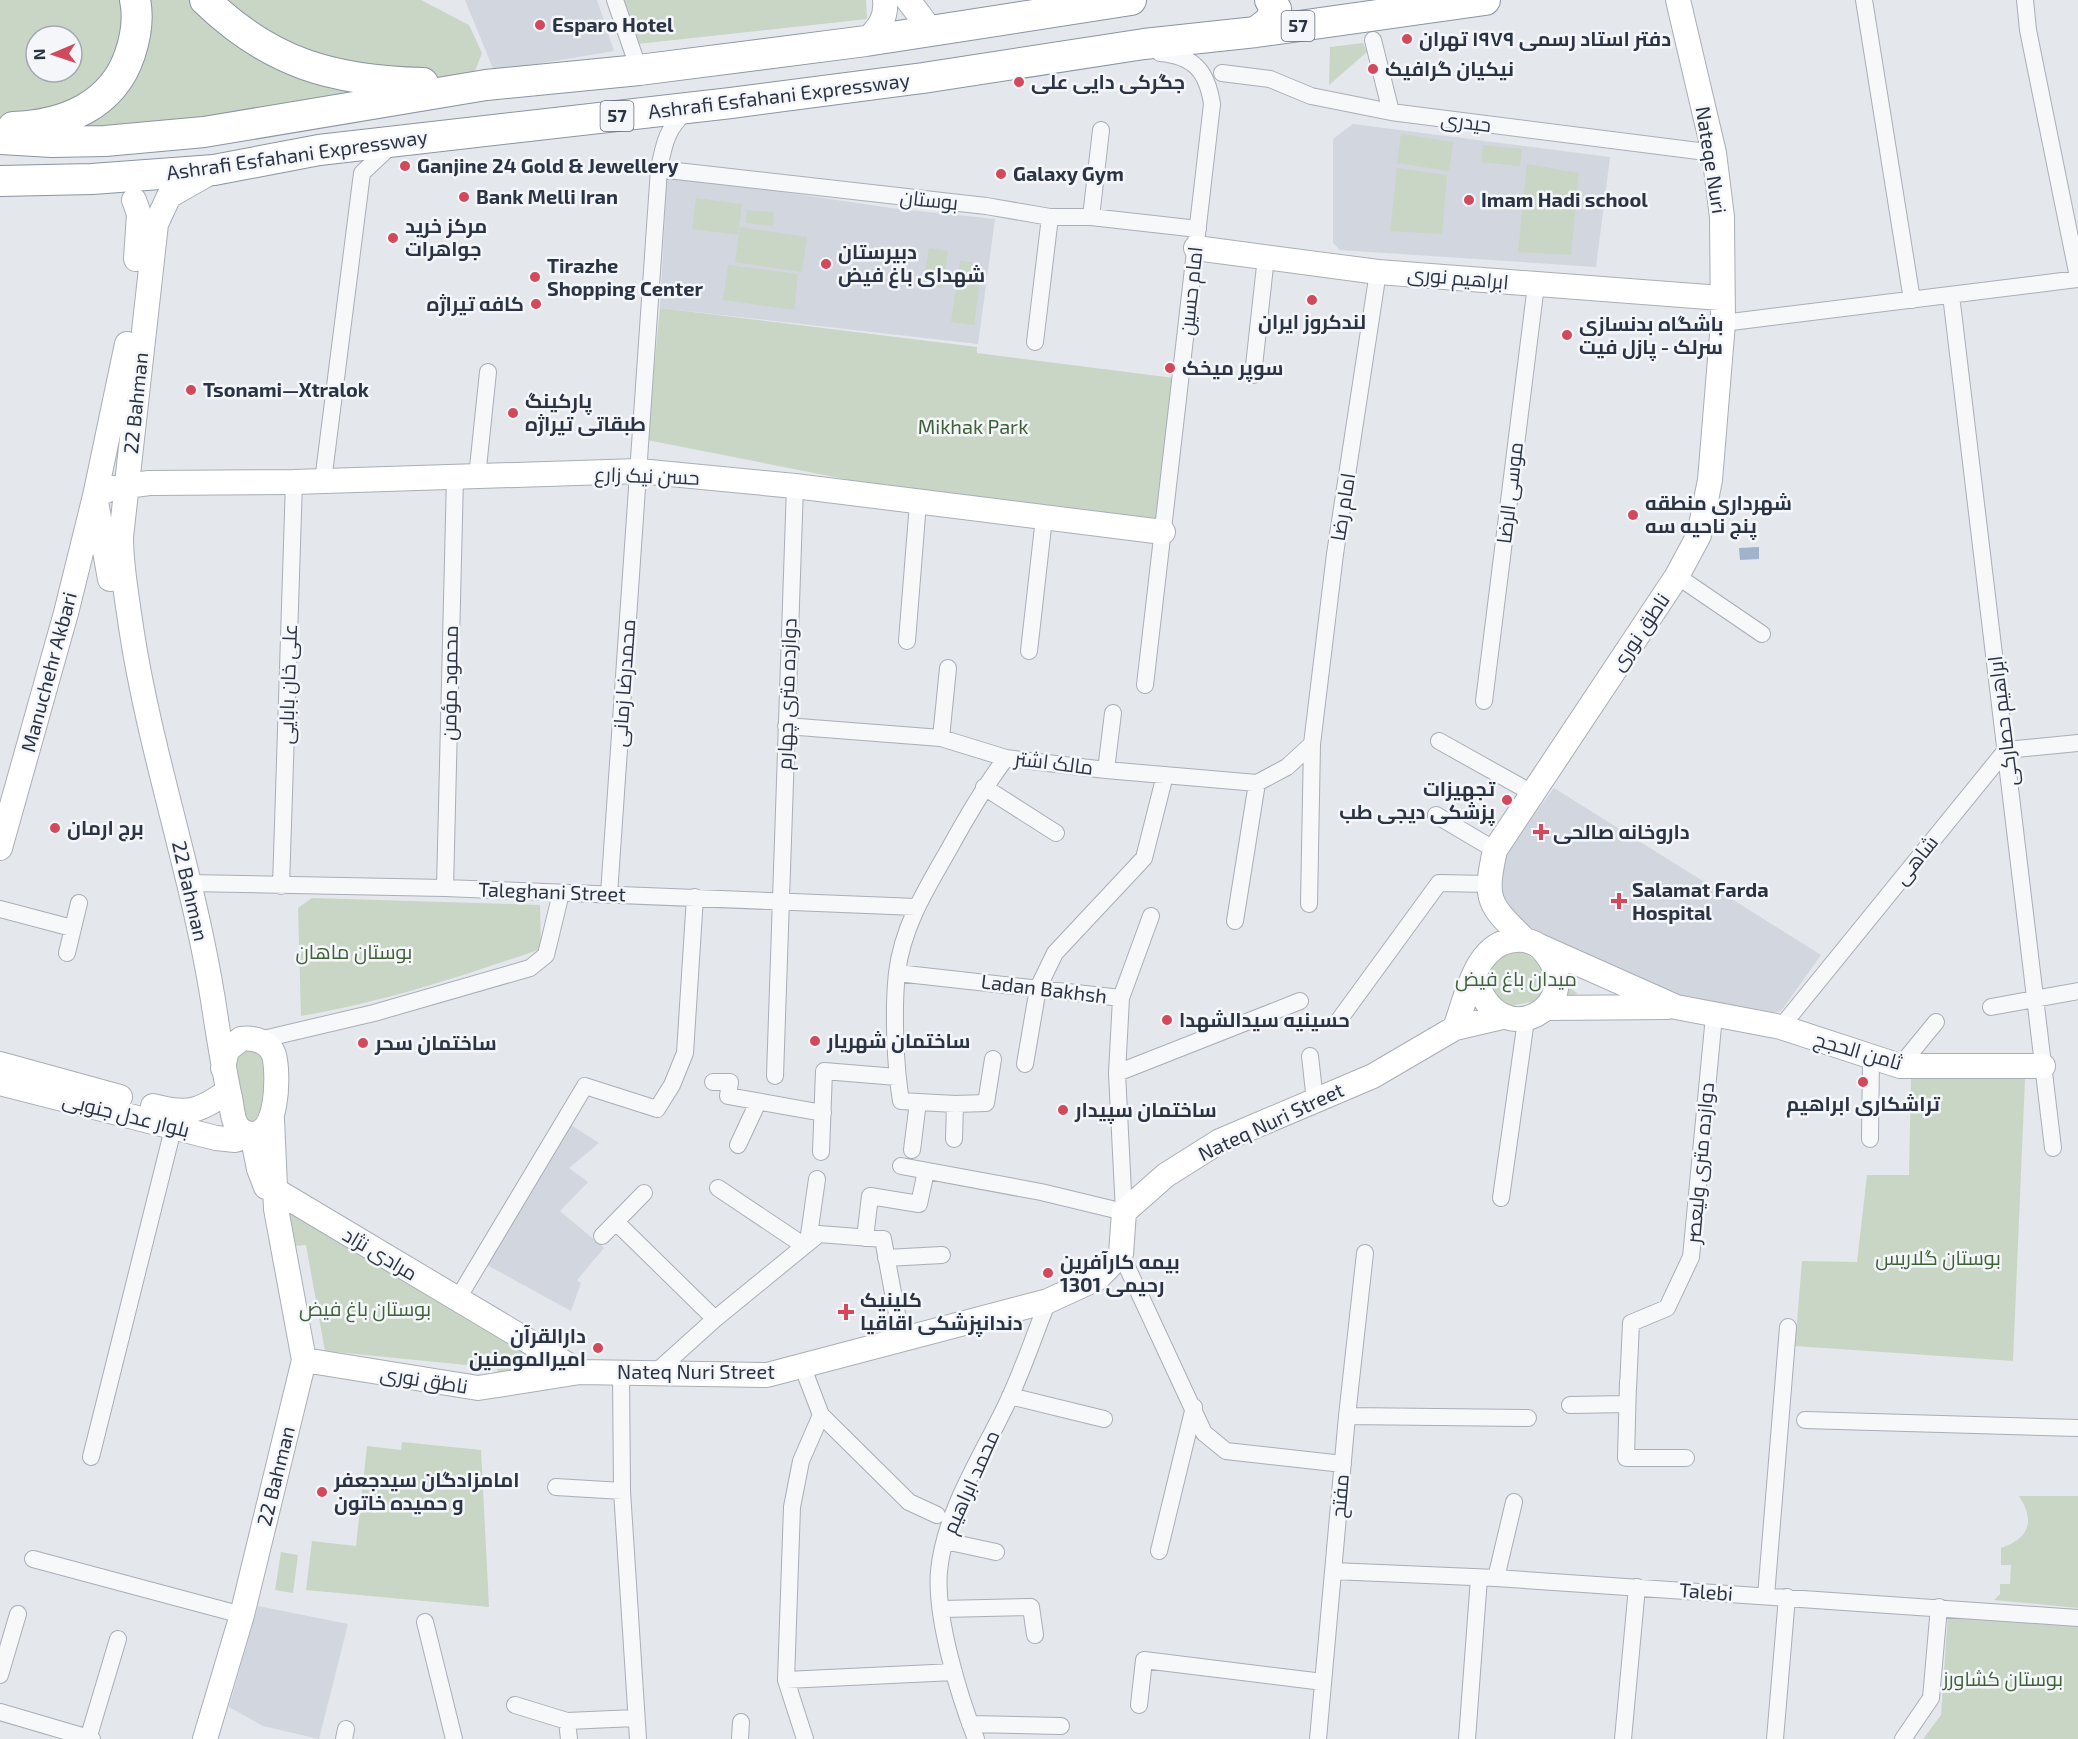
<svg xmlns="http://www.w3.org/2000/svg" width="2078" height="1739" viewBox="0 0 2078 1739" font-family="'Exo 2',Cairo,sans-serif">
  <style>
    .built { fill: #d2d6de }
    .green { fill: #c9d6c5; fill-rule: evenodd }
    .water { fill: #9fb4cc }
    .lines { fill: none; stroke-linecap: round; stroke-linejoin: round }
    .street-casing { stroke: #a9aeb7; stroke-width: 18 }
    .secondary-casing { stroke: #a9aeb7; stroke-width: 26 }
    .highway-casing { stroke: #8b94a3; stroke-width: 32 }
    .street { stroke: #f7f8fa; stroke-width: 16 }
    .secondary { stroke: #fff; stroke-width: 24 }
    .highway { stroke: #fff; stroke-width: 30 }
    .poi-dot { fill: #d1495b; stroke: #f4f6f9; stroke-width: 2 }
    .labels { text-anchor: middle; stroke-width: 5; stroke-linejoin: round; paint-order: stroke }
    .shield { fill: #f4f6f9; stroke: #676e7b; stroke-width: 1.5 }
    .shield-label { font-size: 18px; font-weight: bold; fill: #2b3445 }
    .poi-label { font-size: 20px; font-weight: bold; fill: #2b3445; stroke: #f4f6f9; text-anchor: start }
    .street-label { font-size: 20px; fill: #2b3445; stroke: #f4f6f9 }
    .park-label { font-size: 20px; fill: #3f6138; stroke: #f4f6f9 }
  </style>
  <rect width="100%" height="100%" fill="#e4e7ec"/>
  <path class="built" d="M465 0H597L614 51 494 71Z
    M1353 124 1610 157 1596 267 1340 250 1333 243V139Z
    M667 175 891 208 995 219 978 344 660 308Z
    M1554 788 1821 955 1781 1011 1750 1018 1711 1014 1602 964 1506 914 1502 887 1505 853Z
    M571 1125 599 1143 569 1168 588 1182 560 1211 604 1248 577 1280 581 1283 571 1311 487 1265Z
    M258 1606 348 1624 319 1739 263 1726 229 1707Z"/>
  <path class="green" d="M0 0H129L125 49 77 106 0 120ZM36 36H72V72H36Z
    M143 0H197L230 33 413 88 224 121 0 133 81 118Z
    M212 0H421L469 25 482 53 472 79 337 70Z
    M622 0H866L867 19 637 44Z
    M1363 43 1367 52 1329 85 1330 47Z
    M1401 134 1453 142 1449 171 1397 163Z
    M1483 145 1522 149 1520 166 1481 162Z
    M1527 164 1579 173 1571 255 1518 252Z
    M1397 168 1447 175 1442 234 1390 231Z
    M696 198 742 204 738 235 692 229Z
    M747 210 774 212 773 226 746 223Z
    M740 227 807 237 802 272 735 262Z
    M929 248 948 251 943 288 923 286Z
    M960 261 982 264 974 325 951 322Z
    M728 265 798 274 794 310 723 300Z
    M660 308 977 347V353L1174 378 1156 523 870 484 647 440Z
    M312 898 540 905 541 949C459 977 387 1001 301 1016L298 908Z
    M1500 933 1578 994 1480 1011Z
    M247 1045 264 1052 267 1114 257 1124 243 1119 233 1055Z
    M1911 1079H2025L2013 1361 1795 1346 1802 1261 1857 1262 1867 1175H1909Z
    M286 1206 530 1356V1377L499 1380 497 1368 325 1351 306 1245 295 1246Z
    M402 1442 481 1450 489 1607 306 1590 312 1541 356 1546 367 1446 401 1450Z
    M2019 1496H2078V1608L1994 1600 2000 1594V1584H2010L2011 1565H2001V1548C2030 1538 2035 1521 2019 1496Z
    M281 1552 298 1555 293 1593 275 1590Z
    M1948 1614 2078 1626V1739H1923L1941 1715Z"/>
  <path class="water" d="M1759 547V559L1740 560 1739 548Z"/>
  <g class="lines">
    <defs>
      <path id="street" d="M615 0 639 70
        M1864 0 1912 300
        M2025 0 2028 30 2078 277
        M1373 40 1391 112
        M1222 73 1270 79 1311 96 1391 112 1714 153
        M659 169 986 206 1050 217H1091L1198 229
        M1091 217 1101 130
        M1951 295 2053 1148
        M1723 323 2078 279
        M1035 342 1050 217
        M1253 375 1266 257
        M477 477 488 372
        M323 481 362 173 393 144
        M1677 576 1762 634
        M907 641 918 503
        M1029 651 1044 518
        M1145 685 1212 104C1207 71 1194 56 1160 53
        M1484 701 1536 285
        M786 726 941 738 1006 758 1106 770 1257 783 1287 767 1312 744
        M941 738 948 668
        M1439 741 1532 793
        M1106 770 1113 713
        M984 787 1056 833
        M1436 815 1495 850
        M188 883 445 888 916 907
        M281 886 294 482
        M445 888 455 477
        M609 894 659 169C664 144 667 127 687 111
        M1309 904 1312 744 1335 554 1378 272
        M0 909 72 928
        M1235 921 1257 783
        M67 953 79 903
        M897 973 1121 998
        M1991 1007 2078 991
        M1339 1020 1439 883 1488 884
        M1781 1027 2006 750 2078 743
        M259 1040 374 1013 530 968 546 955 561 893
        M1310 1056 1315 1101
        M993 1059 986 1103 955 1104 901 1101C895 1066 893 1008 897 973 902 928 926 889 948 851 966 818 984 787 1006 758
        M1025 1064 1038 988 1055 953 1144 858 1165 775
        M1900 1066 1936 1022
        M1117 1073 1300 1001
        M775 1076 795 486
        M713 1082H730L728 1096 823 1113
        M954 1139 955 1104
        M1870 1139 1871 1058
        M738 1145 758 1102
        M912 1150 918 1102
        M821 1152 824 1071 897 1077
        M901 1166 1041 1192 1124 1212 1117 1073 1121 998 1151 916
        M718 1188 803 1245
        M1501 1198 1526 1020
        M616 1222 715 1319
        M602 1236 644 1193
        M865 1238 870 1196 919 1204 926 1171
        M808 1242 817 1179
        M1121 1254 1204 1433 1226 1451 1343 1464
        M886 1258 942 1255
        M457 1300 585 1086 657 1109 672 1085 685 1053 695 897
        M803 1368 821 1415 909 1502 937 1515
        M655 1373 715 1319 819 1234 883 1239 902 1341
        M621 1374 622 1491 638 1739
        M1628 1381 1626 1458H1686
        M1628 1389 1631 1323 1667 1308 1691 1257 1714 1016
        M1010 1396 1104 1419
        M1570 1405 1627 1404
        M821 1415 801 1461 792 1507 786 1680 954 1672
        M1347 1416 1528 1418
        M1805 1420 2078 1428
        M91 1457 176 1117
        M556 1487 622 1491
        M945 1541 996 1552
        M1159 1551 1194 1407
        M33 1559 242 1615
        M1333 1571 1496 1578 2078 1618
        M1496 1578 1514 1502
        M1766 1596 1788 1327
        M942 1609 1031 1607 1035 1635
        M425 1622 454 1739
        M0 1675 18 1614
        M786 1680 805 1739
        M515 1705 567 1721 635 1718
        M1139 1705 1144 1660 1323 1682
        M0 1712 92 1739
        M567 1721 569 1739
        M970 1724 1061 1726
        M88 1739 118 1639
        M344 1739 346 1729
        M740 1739 741 1722
        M976 1739C959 1696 935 1617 939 1571 945 1510 984 1453 1009 1399 1024 1367 1035 1333 1048 1301
        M1318 1739 1347 1416 1365 1253
        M1467 1739 1479 1578
        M1623 1739 1637 1587
        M1775 1739 1787 1597
        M1903 1739 1931 1698 1939 1607"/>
      <path id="secondary" d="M908 0 930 29
        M866 41C878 29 887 19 885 0
        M213 171 169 196 156 224 121 537C121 568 127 597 131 627 150 753 193 874 213 1000 218 1033 223 1066 230 1098 232 1106 232 1117 236 1124 239 1130 246 1133 251 1134 278 1136 278 1079 275 1060 273 1043 256 1037 241 1039L227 1050 223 1068
        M134 200 139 214 136 259
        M1196 248 1378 272 1721 298
        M95 496 112 488 149 483 294 482 639 471 795 486 1163 532
        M97 507 110 579
        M0 848 66 613 95 496 127 344
        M1524 939C1488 904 1484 900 1495 850L1677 576 1699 535 1710 480 1723 323 1722 217 1714 153 1678 0
        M1539 946 1676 1007 1781 1027 1900 1066H2043
        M1546 1008 1668 1007
        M1455 1028C1467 997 1475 942 1516 940 1527 939 1537 943 1544 951 1590 1005 1498 1059 1475 977
        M0 1064 120 1097
        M0 1083 216 1138 235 1140 252 1134 259 1169 266 1187
        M153 1106C188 1115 199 1112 228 1091
        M275 1190 580 1372
        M304 1360 478 1388 580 1372 767 1375 1048 1301 1098 1278 1121 1254 1124 1212 1166 1175 1220 1141 1373 1076 1455 1028 1502 1017
        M205 1739 242 1615 304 1360 276 1209 272 1119"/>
      <path id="highway" d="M205 0C270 63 333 81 423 83
        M1256 32 1269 22 1276 9 1270 0
        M13 127C64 125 113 106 130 54 136 36 139 19 135 0
        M0 139 52 142 105 141 204 132 486 85 639 70 866 41 1131 0
        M0 181 92 179 214 170 319 150 731 103 923 78 1144 44 1256 32 1485 0"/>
    </defs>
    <use href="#street" class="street-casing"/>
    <use href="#secondary" class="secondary-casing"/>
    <use href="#highway" class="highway-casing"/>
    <use href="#street" class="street"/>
    <use href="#secondary" class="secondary"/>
    <use href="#highway" class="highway"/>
  </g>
  <g class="poi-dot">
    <circle cx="540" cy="25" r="6"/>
    <circle cx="1407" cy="39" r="6"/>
    <circle cx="1373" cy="69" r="6"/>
    <circle cx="1019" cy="82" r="6"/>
    <circle cx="405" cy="166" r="6"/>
    <circle cx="1001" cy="174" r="6"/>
    <circle cx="464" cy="197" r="6"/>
    <circle cx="1469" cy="200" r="6"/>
    <circle cx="393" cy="238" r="6"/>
    <circle cx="826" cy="264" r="6"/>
    <circle cx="535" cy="277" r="6"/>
    <circle cx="1312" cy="300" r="6"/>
    <circle cx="536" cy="304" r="6"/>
    <circle cx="1567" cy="335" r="6"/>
    <circle cx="1170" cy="368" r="6"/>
    <circle cx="191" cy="390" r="6"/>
    <circle cx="513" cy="413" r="6"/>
    <circle cx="1633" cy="515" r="6"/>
    <circle cx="1507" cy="800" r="6"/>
    <circle cx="55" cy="828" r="6"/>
    <path d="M1538 823h6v6h6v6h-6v6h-6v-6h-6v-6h6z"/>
    <path d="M1616 892h6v6h6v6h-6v6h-6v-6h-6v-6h6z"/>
    <circle cx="1167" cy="1020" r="6"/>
    <circle cx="815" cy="1041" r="6"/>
    <circle cx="363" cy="1043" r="6"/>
    <circle cx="1863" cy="1082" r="6"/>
    <circle cx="1063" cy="1110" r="6"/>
    <circle cx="1048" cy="1273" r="6"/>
    <path d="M843 1303h6v6h6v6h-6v6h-6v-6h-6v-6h6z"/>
    <circle cx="598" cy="1348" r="6"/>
    <circle cx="322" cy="1492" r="6"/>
  </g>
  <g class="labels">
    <g class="shield">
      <rect x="1281.5" y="11" width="33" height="30" rx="4.5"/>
      <rect x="600.5" y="101" width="33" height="30" rx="4.5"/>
    </g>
    <g class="shield-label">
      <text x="1298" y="32">57</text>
      <text x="617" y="122">57</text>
    </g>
    <g class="poi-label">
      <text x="552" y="32">Esparo Hotel</text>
      <text x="1419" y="46">دفتر استاد رسمی ۱۹۷۹ تهران</text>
      <text x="1385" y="76">نیکیان گرافیک</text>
      <text x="1031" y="89">جگرکی دایی علی</text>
      <text x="417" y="173">Ganjine 24 Gold &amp; Jewellery</text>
      <text x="1013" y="181">Galaxy Gym</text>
      <text x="476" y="204">Bank Melli Iran</text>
      <text x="1481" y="207">Imam Hadi school</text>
      <text x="405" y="233">مرکز خرید<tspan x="405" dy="23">جواهرات</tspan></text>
      <text x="838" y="259">دبیرستان<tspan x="838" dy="23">شهدای باغ فیض</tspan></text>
      <text x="547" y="273">Tirazhe<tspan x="547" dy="23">Shopping Center</tspan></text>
      <text x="524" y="311" text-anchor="end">کافه تیراژه</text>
      <text x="1312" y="329" text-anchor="middle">لندکروز ایران</text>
      <text x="1579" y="331">باشگاه بدنسازی<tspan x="1579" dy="23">سرلک - پازل فیت</tspan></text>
      <text x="1182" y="375">سوپر میخک</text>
      <text x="203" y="397">Tsonami—Xtralok</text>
      <text x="525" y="408">پارکینگ<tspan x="525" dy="23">طبقاتی تیراژه</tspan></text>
      <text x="1645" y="510">شهرداری منطقه<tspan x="1645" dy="23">پنج ناحیه سه</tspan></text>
      <text x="1495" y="796" text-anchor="end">تجهیزات<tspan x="1495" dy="23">پزشکی دیجی طب</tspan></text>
      <text x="67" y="835">برج ارمان</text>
      <text x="1553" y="839">داروخانه صالحی</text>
      <text x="1632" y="897">Salamat Farda<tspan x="1632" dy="23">Hospital</tspan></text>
      <text x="1179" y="1027">حسینیه سیدالشهدا</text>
      <text x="827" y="1048">ساختمان شهریار</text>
      <text x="375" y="1050">ساختمان سحر</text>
      <text x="1863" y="1111" text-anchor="middle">تراشکاری ابراهیم</text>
      <text x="1075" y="1117">ساختمان سپیدار</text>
      <text x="1060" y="1269">بیمه کارآفرین<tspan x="1060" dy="23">1301 رحیمی</tspan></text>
      <text x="860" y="1307">کلینیک<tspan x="860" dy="23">دندانپزشکی اقاقیا</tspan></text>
      <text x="586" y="1343" text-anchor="end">دارالقرآن<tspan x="586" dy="23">امیرالمومنین</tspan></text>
      <text x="334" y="1487">امامزادگان سیدجعفر<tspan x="334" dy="23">و حمیده خاتون</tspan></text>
    </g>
    <g class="street-label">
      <text transform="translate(779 96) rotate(-7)" y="7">Ashrafi Esfahani Expressway</text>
      <text transform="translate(1466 122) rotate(7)" y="7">حیدری</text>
      <text transform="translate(297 155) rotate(-8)" y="7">Ashrafi Esfahani Expressway</text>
      <text transform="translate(1711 160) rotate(81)" y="7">Nateqe Nuri</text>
      <text transform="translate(929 200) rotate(6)" y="7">بوستان</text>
      <text transform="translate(1458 278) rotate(5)" y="7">ابراهیم نوری</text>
      <text transform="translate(1191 291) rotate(-84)" y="7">امام حسین</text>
      <text transform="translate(136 403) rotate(-84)" y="7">22 Bahman</text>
      <text transform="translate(647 476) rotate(2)" y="7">حسن نیک زارع</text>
      <text transform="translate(1510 493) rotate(-83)" y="7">موسی الرضا</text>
      <text transform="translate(1343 507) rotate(-81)" y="7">امام رضا</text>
      <text transform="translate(1640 632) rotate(-56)" y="7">ناطق نوری</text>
      <text transform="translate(49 672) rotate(-75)" y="7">Manuchehr Akbari</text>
      <text transform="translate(450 683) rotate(-89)" y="7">محمود مؤمن</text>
      <text transform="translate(624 683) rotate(-86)" y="7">محمدرضا زمانی</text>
      <text transform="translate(288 684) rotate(-88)" y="7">علی خان بابایی</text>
      <text transform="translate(787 694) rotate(-88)" y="7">دوازده متری چهارم</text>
      <text transform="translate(2003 721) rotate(-97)" y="7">ابراهیم حصارکی</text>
      <text transform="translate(1054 763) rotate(7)" y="7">مالک اشتر</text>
      <text transform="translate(1916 860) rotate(-51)" y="7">شاهی</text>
      <text transform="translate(190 891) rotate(77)" y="7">22 Bahman</text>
      <text transform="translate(552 892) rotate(2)" y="7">Taleghani Street</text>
      <text transform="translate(1044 989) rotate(7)" y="7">Ladan Bakhsh</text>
      <text transform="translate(1858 1051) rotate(16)" y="7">ثامن الحجج</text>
      <text transform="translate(126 1115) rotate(14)" y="7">بلوار عدل جنوبی</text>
      <text transform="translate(1271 1122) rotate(-25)" y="7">Nateq Nuri Street</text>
      <text transform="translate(1700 1163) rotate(-85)" y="7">دوازده متری ولیعصر</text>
      <text transform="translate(380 1254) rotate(31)" y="7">مرادی نژاد</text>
      <text x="696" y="1379">Nateq Nuri Street</text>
      <text transform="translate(424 1380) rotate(9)" y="7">ناطق نوری</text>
      <text transform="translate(276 1476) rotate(-76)" y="7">22 Bahman</text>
      <text transform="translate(971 1482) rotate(-66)" y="7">محمد ابراهیم</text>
      <text transform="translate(1340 1496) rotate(-85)" y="7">مفتح</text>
      <text transform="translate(1706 1592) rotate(4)" y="7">Talebi</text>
    </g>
    <g class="park-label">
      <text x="973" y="434">Mikhak Park</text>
      <text x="354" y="959">بوستان ماهان</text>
      <text x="1516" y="986">میدان باغ فیض</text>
      <text x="1938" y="1265">بوستان گلاریس</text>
      <text x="365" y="1316">بوستان باغ فیض</text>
      <text x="2003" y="1686">بوستان کشاورز</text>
    </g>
  </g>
  <g transform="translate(54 54) rotate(268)"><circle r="28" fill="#f4f6f9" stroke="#a4a8b1" stroke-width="1.5"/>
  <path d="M0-4.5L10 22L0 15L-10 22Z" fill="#d1495b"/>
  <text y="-9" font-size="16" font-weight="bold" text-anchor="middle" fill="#2b3445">N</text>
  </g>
</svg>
